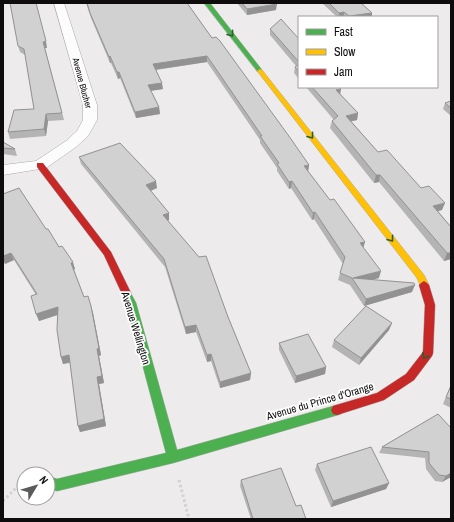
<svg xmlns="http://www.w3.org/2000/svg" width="454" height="522" viewBox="0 0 454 522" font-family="'Archivo Narrow',sans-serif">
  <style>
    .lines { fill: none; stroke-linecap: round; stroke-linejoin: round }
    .street-casing { stroke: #aba9aa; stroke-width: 1 }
    .fast-casing { stroke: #aba9aa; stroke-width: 1 }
    .slow-casing { stroke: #aba9aa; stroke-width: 1 }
    .jam-casing { stroke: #aba9aa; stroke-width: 1 }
    .path { stroke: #d3d2d2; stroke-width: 3; stroke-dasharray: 2.5 2.5; stroke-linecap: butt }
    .street { fill: #fcfcfc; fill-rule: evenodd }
    .fast { fill: #4caf50; fill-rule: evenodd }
    .slow { fill: #ffc107; fill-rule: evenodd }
    .jam { fill: #c62828; fill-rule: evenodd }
    .wall { fill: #b5b4b4 }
    .shaded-wall { fill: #939292 }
    .building { fill: #d2d1d1; stroke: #939292 }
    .oneway { stroke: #2d5e2e }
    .labels { text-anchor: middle; stroke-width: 3.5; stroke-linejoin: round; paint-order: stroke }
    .far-street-label { font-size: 9px; fill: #0e0c0d; stroke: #fff }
    .street-label { font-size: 11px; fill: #0e0c0d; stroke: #fff }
  </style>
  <rect width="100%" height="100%" fill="#edebec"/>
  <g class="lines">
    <defs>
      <path id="street" d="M54 3H64L97 105V120L88 136 76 147 46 168 3 175V165L36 161 66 141 77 131 83 120V105Z"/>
      <path id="fast" d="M204 3H210L262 70V72H258Z
        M126 289 129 290 136 303 177 450 337 405 341 406 343 410 341 414 173 463 57 491 48 488V476L57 479 166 453 126 303 121 293 123 290Z"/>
      <path id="slow" d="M260 69 262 70 424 275 429 285 427 287H421L417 278 258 72 257 71Z"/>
      <path id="jam" d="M37 163H43L111 252 131 293 129 296H123L104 255 37 167Z
        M424 281 427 283 429 285 435 305 433 353 432 356 414 380 384 400 337 415 333 414 331 410 333 406 377 393 406 374 423 352 425 305 419 285 421 283Z"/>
    </defs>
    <use href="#street" class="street-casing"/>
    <use href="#fast" class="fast-casing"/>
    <use href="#slow" class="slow-casing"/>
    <use href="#jam" class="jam-casing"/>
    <path class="path" d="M179 480 189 519
      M3 501 24 480"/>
    <use href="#street" class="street"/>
    <use href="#fast" class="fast"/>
    <use href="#slow" class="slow"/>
    <use href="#jam" class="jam"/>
  </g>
  <path class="wall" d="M86 3H187L212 38 309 165 308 171 363 248 379 278 371 280 412 292 364 306 350 285 338 280 343 264 314 219 312 220 291 188 289 189 277 171V168L260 143V140L207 62 156 70 163 89 151 91 159 107 160 114 136 118 120 78 118 79 111 63H110L91 18Z
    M237 3H275L276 10 247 15Z
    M322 3H361L372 13V17H337Z
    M270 29 299 39V79L294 73 295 67 296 66 270 35Z
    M18 46 47 48H45L64 120 48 121 46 136 10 139 8 132 34 109 25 55 20 52Z
    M306 87H339L340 94 358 113 357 120 351 121 378 152 421 188 442 210 438 211 451 227V259L444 261 379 182 374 183 330 128 332 121 334 120Z
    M451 101V116L443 109 445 103Z
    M3 142 15 149 17 156 3 154Z
    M79 157 157 188 151 191 169 213V220L168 221 228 317 251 373 250 380 220 388 211 361 207 362 196 332 186 334 165 267 81 164Z
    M3 194 46 229 59 247 75 269 74 270 84 297 91 306 93 313 101 355 99 356 104 383 99 384 106 426 80 432 78 426 70 363 63 364 61 357 58 315 39 321 36 295 14 260 5 264 3 260Z
    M392 323 389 330 359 365 332 347 334 340Z
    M279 343 326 367 325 374 295 383 279 350Z
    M451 384V408L443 404Z
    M438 414 451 477 442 482 435 481 426 469 425 458 379 453 382 447Z
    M317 464 389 483 386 489 331 507 315 470Z
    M241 480 296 506 306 519H251L240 486Z"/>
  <path class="shaded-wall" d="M277 4 276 10 247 15V9Z
    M344 12V17H339V13Z
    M372 13V17H349V16Z
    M46 41 47 48H45L43 42Z
    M110 56 111 63H110L109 57Z
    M207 56V62L153 70V64Z
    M117 72H119L120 78 118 79Z
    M162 83 163 89 149 91 148 85Z
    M341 89 340 96 336 90Z
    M159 107 160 114 136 118 135 112Z
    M358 113 357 120 344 123 346 116Z
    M46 114 48 121 46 136 44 129Z
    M309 165 308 172 304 166Z
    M376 175H380L379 182 374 183Z
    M156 181 157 188 147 192 146 185Z
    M292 181 291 188 289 189V182Z
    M445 203 442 210 430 213 433 206Z
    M315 212 314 219 312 220 313 213Z
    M169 213V220L164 222 163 215Z
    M365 242 363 249 360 243Z
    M11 253 14 260 5 264 3 259V256Z
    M447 253H451V259L444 261Z
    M73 262 75 269 73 270 71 263Z
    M381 271 379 278 356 284 353 278Z
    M415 285 412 292 364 306 366 299Z
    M91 306 93 313 101 355 99 356 104 383 99 384 106 426 80 432 78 426 97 377V349Z
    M58 307 60 314 39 321 36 314Z
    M392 323 389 330 359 365 361 358Z
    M196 325V332L186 334 185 327Z
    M211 354V361L207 362V355Z
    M69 355 71 362 63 364 61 357Z
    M326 367 325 374 295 383 296 376Z
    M251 373 250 380 220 388V382Z
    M451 473V477L442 482 446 476Z
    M389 483 386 489 331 507 333 501Z"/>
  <path class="building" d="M10 3H36L46 41 43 42 62 113 46 114 44 129 8 132 14 110 34 109 24 49 18 46Z
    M87 3H187L212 38 216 37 220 41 291 139 309 165 304 166 330 200 334 199 365 242 360 243 381 271 353 278 414 283 415 285 366 299 352 278 340 273 345 257 315 212 313 213 292 181 289 182 277 164 279 163 260 136H262L207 56 153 64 162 83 148 85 159 107 135 112 119 72H117L110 56 109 57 90 13Z
    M242 3H275L277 4 247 9Z
    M329 3H361L372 13 349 16 344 12 339 13Z
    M281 19 299 39V62L270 29Z
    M299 64V72L295 67Z
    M312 87H339L341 89 336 90 358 113 346 116 378 152 387 150 421 188 429 186 445 203 433 206 451 227V253H447L380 175H376L332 121 338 116Z
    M451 101V108L445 103Z
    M3 142 15 149 3 148Z
    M120 143 156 181 146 185 169 213 163 215 199 257 206 256 228 317 251 373 220 382 211 354 207 355 196 325 185 327 164 259 79 157Z
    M19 188 46 229H48L59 247 62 246 73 262 71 263 84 297 88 296 91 306 99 348 97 349 102 376 97 377 104 419 78 426 69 355 61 357 57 330 58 307 36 314 31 296 37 294 11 253 3 256V194Z
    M366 306 392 323 361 358 334 340Z
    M308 334 326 367 296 376 279 343Z
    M451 386V399L446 397Z
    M438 414 451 428V473L446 476 439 475 429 463V452L382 447Z
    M371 447 389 483 333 501 317 464Z
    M281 468 296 506 301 505 306 519H253L241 480Z"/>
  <defs><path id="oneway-chevron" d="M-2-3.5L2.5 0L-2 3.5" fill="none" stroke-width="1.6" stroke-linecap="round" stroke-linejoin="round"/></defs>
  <g class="oneway">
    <use href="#oneway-chevron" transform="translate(231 34) rotate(52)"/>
    <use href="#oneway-chevron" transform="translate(311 136) rotate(52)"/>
    <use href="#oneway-chevron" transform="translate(391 239) rotate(52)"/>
    <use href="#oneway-chevron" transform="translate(425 356) rotate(119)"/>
  </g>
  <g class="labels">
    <g class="far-street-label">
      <text transform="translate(82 83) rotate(75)" y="3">Avenue Blucher</text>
    </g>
    <g class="street-label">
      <text transform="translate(136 328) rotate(73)" y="4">Avenue Wellington</text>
      <text transform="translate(320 401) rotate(-16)" y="4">Avenue du Prince d'Orange</text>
    </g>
  </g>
  <rect width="454" height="522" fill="none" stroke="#0e0c0d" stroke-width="8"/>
  <rect x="298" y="16" width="140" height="72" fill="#ffffff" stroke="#9f9e9e"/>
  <rect x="306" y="29" width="20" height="6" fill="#4caf50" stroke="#9f9e9e"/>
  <text x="334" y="36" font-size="12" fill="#0e0c0d">Fast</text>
  <rect x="306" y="49" width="20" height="6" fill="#ffc107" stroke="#9f9e9e"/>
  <text x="334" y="56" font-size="12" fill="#0e0c0d">Slow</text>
  <rect x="306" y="69" width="20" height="6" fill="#c62828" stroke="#9f9e9e"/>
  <text x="334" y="76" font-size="12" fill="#0e0c0d">Jam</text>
  <g transform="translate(36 486) rotate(52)"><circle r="19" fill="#ffffff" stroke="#9f9e9e"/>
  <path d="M0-3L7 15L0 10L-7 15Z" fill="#5c5a5b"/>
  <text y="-6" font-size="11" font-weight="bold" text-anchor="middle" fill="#0e0c0d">N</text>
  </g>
</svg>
